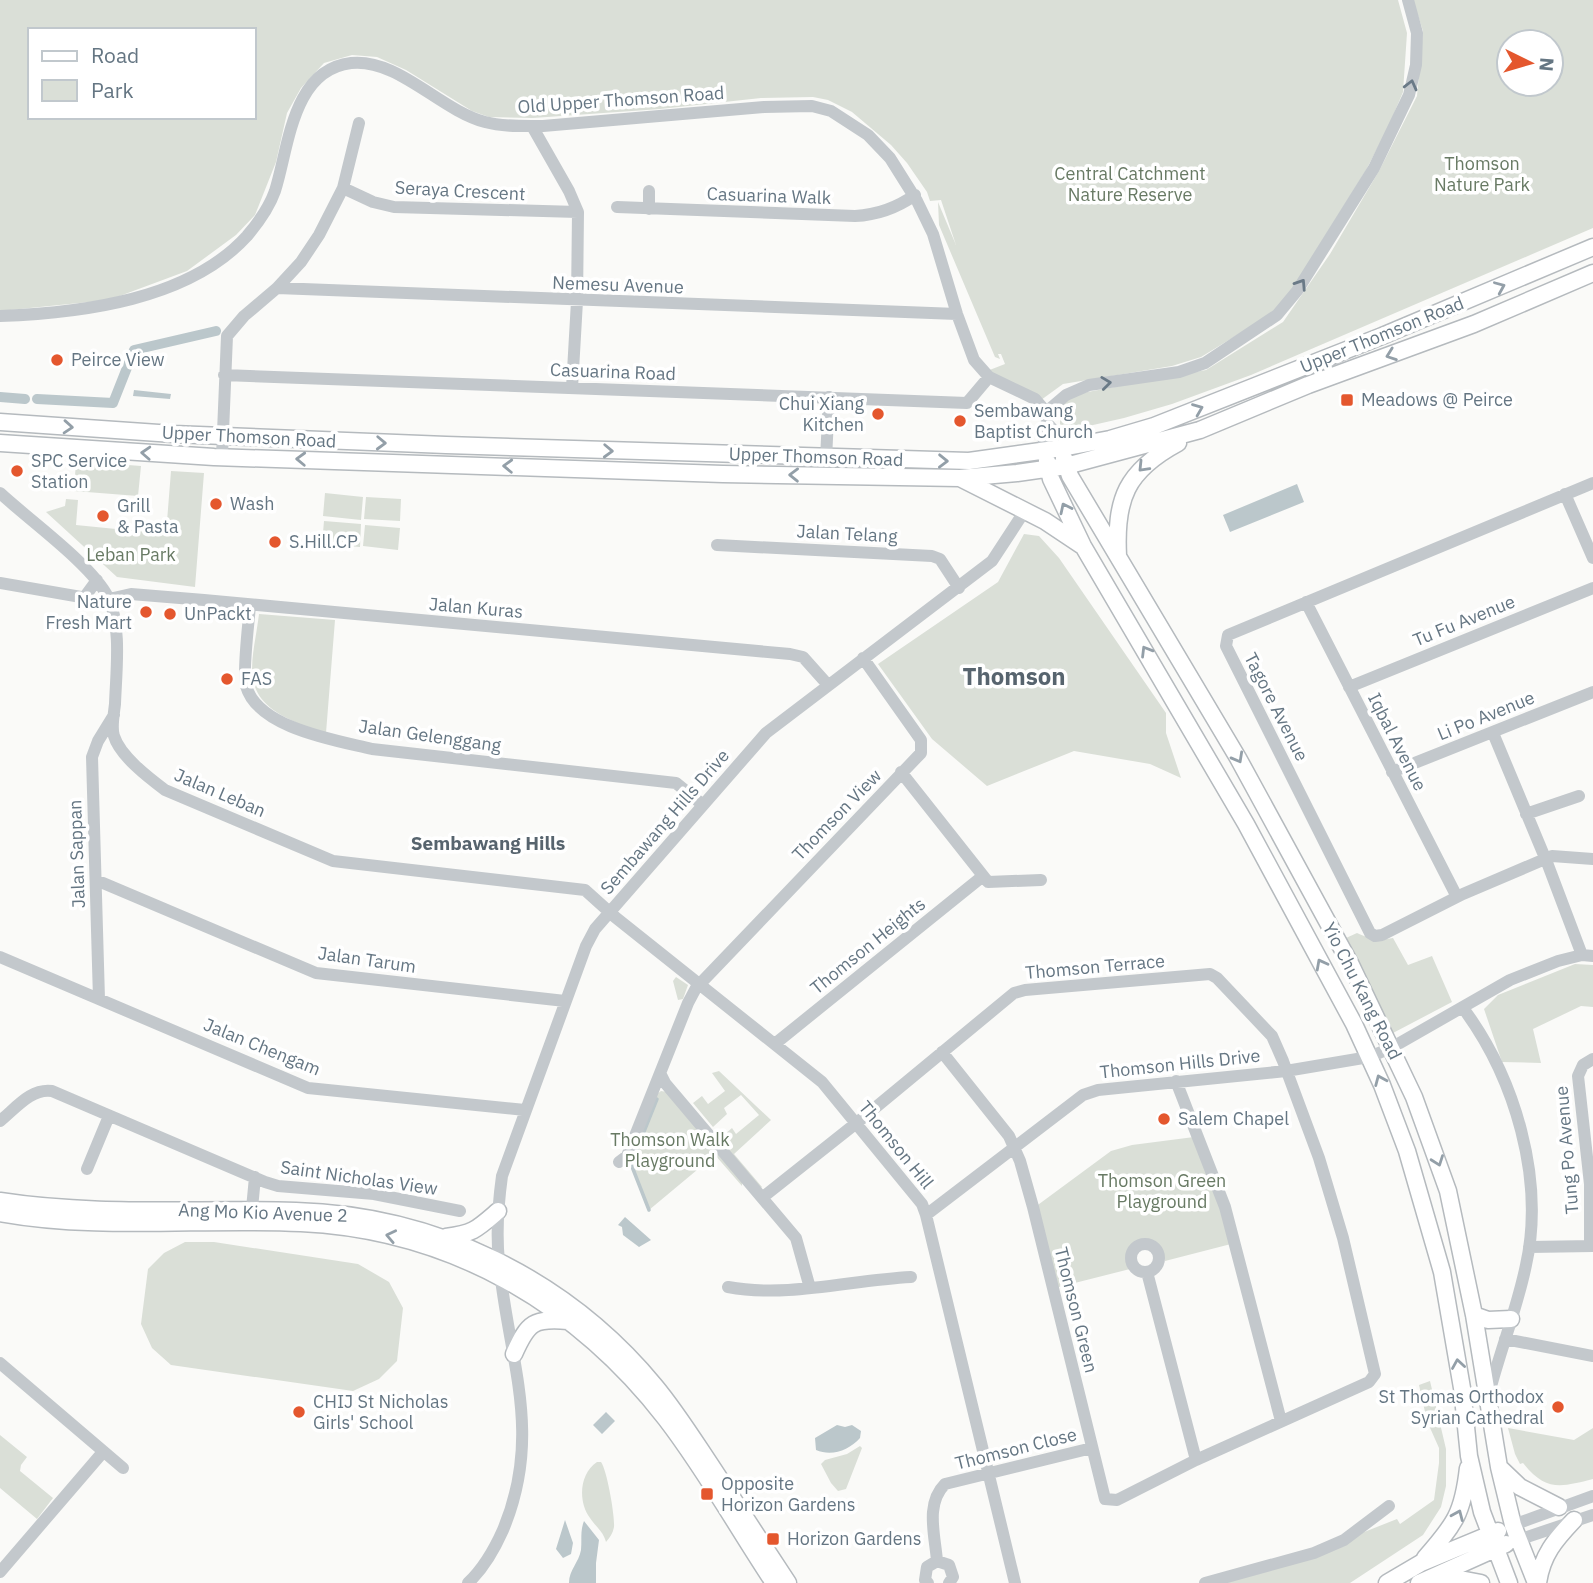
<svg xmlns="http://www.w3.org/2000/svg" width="1593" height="1583" viewBox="0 0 1593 1583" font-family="'IBM Plex Sans',sans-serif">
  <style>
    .green { fill: #dadfd7; fill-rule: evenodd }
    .water { fill: #bbc7cb }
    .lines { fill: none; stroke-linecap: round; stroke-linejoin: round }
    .stream { stroke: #bbc7cb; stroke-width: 3.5 }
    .canal { stroke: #bbc7cb; stroke-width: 10 }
    .major-casing { stroke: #b5babe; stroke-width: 19 }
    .minor { stroke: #c3c8cc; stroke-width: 12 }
    .major { stroke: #fff; stroke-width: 16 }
    .oneway { stroke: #6a7a87 }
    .oneway2 { stroke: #939fa8 }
    .poi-dot { fill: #e4572e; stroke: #fff; stroke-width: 2.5 }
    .labels { text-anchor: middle; stroke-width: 7; stroke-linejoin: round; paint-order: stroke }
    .street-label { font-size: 18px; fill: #657683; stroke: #fff }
    .park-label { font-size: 18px; fill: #687a64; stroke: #fff }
    .poi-label { font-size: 18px; fill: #657683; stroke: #fff; text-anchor: start }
    .neighbourhood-label { font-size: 19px; font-weight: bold; fill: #57646e; stroke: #fff }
    .district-label { font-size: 24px; font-weight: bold; fill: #57646e; stroke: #fff }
  </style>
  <rect width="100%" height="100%" fill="#fafaf8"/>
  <path class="green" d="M0 0H1398L1407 33 1403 92 1387 130 1366 170 1280 309 1201 357 1172 366 1063 384 1041 400 987 371 1005 364 1001 354H998L1000 359 995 357 939 225 938 202 956 245 941 200 930 201 927 192 907 163 891 145 852 112 828 100 813 97 761 98 660 109 533 118 489 117 472 111 406 70 377 57 352 55 324 63 301 88 287 113 276 162 255 215 236 235 187 271 109 300 0 311ZM30 30H254V117H30Z
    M1413 0H1593V228L1251 375 1172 404 1124 418 1071 430 1060 425V409L1066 396 1206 370 1283 322 1330 254 1379 171 1417 96 1423 31ZM1509 42H1551V84H1509Z
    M76 461 141 466 138 496 74 491Z
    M171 471 204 473 195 587 117 577 46 512 65 506 66 499 78 500 76 525 166 534Z
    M325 493 363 497 361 520 323 516Z
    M366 497 401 499 400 521 364 519Z
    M324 521 361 524 360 547 322 544Z
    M365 525 400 528 398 550 363 546Z
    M1024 534 1039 536 1059 558 1166 713V733L1181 778 1150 764 1074 751 987 786 932 739 878 664 998 582Z
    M259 614 335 620 326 733C313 732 302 725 291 720 237 695 253 663 259 614Z
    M1357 933C1370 939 1379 941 1393 938L1408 965 1432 956 1452 1002 1393 1033 1346 938Z
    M1575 964 1593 965V1007L1581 1006 1533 1029 1541 1063 1502 1062 1484 1009 1498 995Z
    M676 977 688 985 683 999 678 1000 673 981Z
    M719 1071 771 1120 734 1154 762 1187 759 1190 718 1140 732 1128 736 1134 759 1115 741 1095 724 1108 727 1114 713 1127 693 1103 702 1096 708 1104 725 1091 712 1073Z
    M661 1091 667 1092 742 1178V1186L715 1155 649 1210 627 1156 657 1094Z
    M1194 1137 1220 1203 1231 1244 1165 1261C1155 1229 1120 1235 1130 1269L1051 1289 1031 1210 1111 1151 1132 1145Z
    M185 1242H214L358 1264 389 1282 403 1308 397 1361 379 1379 353 1391 171 1365 152 1348 141 1324 148 1269 164 1253Z
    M1430 1381 1446 1449V1486L1441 1507 1423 1535 1350 1583H1214L1344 1540 1397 1519 1400 1524 1434 1500 1439 1463V1448L1427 1421 1419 1385Z
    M1508 1428 1574 1440 1593 1428V1479C1561 1487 1546 1492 1523 1463L1520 1464 1515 1454Z
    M0 1435 27 1457 21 1465 20 1471 53 1498 37 1519 0 1488Z
    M860 1446 862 1448 846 1489 838 1491 831 1483 821 1464 825 1460 847 1454Z
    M597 1462H601C607 1470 615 1516 614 1527 613 1533 610 1537 606 1542 603 1531 596 1527 590 1518 578 1502 579 1474 597 1462Z"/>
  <path class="water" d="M134 390 171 394 170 399 133 396Z
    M1297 484 1304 502 1230 532 1223 515Z
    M625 1217 651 1240 639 1247 623 1235 622 1227 618 1225Z
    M606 1412 615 1421 602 1434 593 1425Z
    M837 1425 845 1427 852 1425 861 1431 860 1438C849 1450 832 1457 816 1450L815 1438Z
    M565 1520 573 1543 571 1554 563 1558 556 1549Z
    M584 1521 599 1540 596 1563V1583H569C569 1570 579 1562 581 1550 582 1539 580 1531 584 1521Z"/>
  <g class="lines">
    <path class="stream" d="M649 1210 631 1164 657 1099"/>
    <path class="canal" d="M0 397 25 399
      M37 399 113 403 134 350 216 331"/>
    <defs>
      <path id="major" d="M0 422 173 434 446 445 969 461 1062 448 1110 439 1154 426 1382 336 1593 247
        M0 443 214 457 723 474 960 478 1017 473 1066 466 1200 430 1308 385 1474 324 1593 273
        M1064 458 1070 476 1238 758 1351 965 1414 1097 1448 1191 1474 1315 1499 1467 1513 1525 1536 1583
        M1047 461 1051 479 1083 546 1246 824 1354 1024 1382 1085 1407 1151 1442 1272 1462 1388 1469 1456 1482 1512 1509 1583
        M960 478 1045 521 1081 545
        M1118 556C1115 499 1126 471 1178 443
        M0 1201C96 1216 198 1208 296 1211 435 1215 566 1278 655 1386 675 1410 692 1437 710 1464 736 1504 762 1543 788 1583
        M0 1213C99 1231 201 1218 301 1223 450 1230 576 1303 666 1419 706 1471 738 1529 774 1583
        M446 1237C474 1233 476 1230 498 1211
        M1474 1315 1488 1320 1511 1319
        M514 1354C528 1322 534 1318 568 1321
        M1499 1467 1520 1487 1559 1507
        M1425 1558C1455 1524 1463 1513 1468 1468
        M1432 1580 1460 1579 1481 1583
        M1387 1583 1421 1563 1498 1531
        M1419 1583 1506 1544
        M1538 1583C1542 1555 1555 1540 1574 1520"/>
    </defs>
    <use href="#major" class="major-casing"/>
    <path class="minor" d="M532 126 569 191 578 212 577 301 572 388
      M343 188 373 202 394 207 578 212
      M617 207 855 216C876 215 898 207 915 195
      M649 209V191
      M277 288 957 314
      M0 316C81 313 189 300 247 236 258 223 269 208 275 191 289 147 292 70 351 63 398 58 440 110 485 122 503 127 524 126 543 126L764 107 812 106 831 111 868 135 890 158 917 201 933 234 957 314 974 360 989 377 1035 399 1046 412 1047 423 1043 436 1046 451
      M224 375 967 403 989 377
      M1046 412 1066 395 1089 385 1179 372 1205 363 1277 315 1297 291 1374 168 1409 95 1416 65 1417 33 1408 0
      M1047 423 1056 433 1062 448
      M222 456 227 336 244 316 277 288 301 262 319 235 343 188 359 123
      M826 459 829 397
      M1593 483 1228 635 1226 646 1370 933 1375 936 1382 935 1463 894 1552 856 1593 859
      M0 493C29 520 91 564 108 597 122 626 116 673 115 704 114 713 111 728 114 736 120 756 149 778 165 790L333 861 585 890 615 917 822 1082 922 1204 926 1215 1015 1583
      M1565 494 1593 558
      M717 545 932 556 940 559 959 588
      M0 583 81 597 86 595 97 580
      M109 599 131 594 204 600 790 654 803 657 828 685
      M1306 602 1457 897
      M250 605C249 620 242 675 246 686 258 728 335 740 372 749L676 783 703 805
      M1349 687 1593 588
      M1493 733 1548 865 1582 955
      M901 772 988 882 1041 880
      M1392 772 1593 692
      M1526 814 1579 796
      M96 882 103 883 316 973 565 1001
      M0 957 308 1088 525 1110
      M99 999 92 757 98 741 114 715
      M1463 1008C1515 1078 1545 1179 1526 1265 1517 1309 1500 1351 1489 1394
      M776 1043 983 876
      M661 1075 665 1083 796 1238 810 1288
      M1176 1081 1225 1207 1281 1421
      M0 1121C16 1108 31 1088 52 1091L265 1182 278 1186 374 1194 460 1211
      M619 1162 627 1156 688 1003 696 988 921 753V740L863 658
      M87 1169 109 1116
      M763 1197 864 1117 1014 993 1025 990 1210 974 1217 978 1272 1036 1283 1061 1319 1158 1343 1238 1375 1374 1369 1382 1196 1460 1117 1500 1105 1499 1033 1207 1020 1161 1009 1136 942 1052
      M926 1215 1083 1095 1098 1090 1286 1071 1369 1057 1391 1048 1510 980 1558 961 1582 955 1593 956
      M251 1219 255 1177
      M1131 1258a14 14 0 1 1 28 0a14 14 0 1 1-28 0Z
      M1590 1246V1184L1578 1076 1583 1065 1593 1059
      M1529 1247 1593 1246
      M1147 1272 1196 1460
      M728 1287C789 1298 850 1280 911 1277
      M1505 1339 1593 1356
      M0 1363 123 1468
      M1513 1525 1593 1496
      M1518 1540 1593 1515
      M937 1561C935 1535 925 1504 945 1484L1092 1448
      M0 1572 103 1452
      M468 1583C483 1569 495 1548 503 1530 544 1432 508 1359 499 1262 496 1233 498 1205 502 1176L586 946 595 929 766 733 992 561 1024 512
      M928 1583 925 1580 927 1567 937 1561 949 1565 953 1577 949 1583
      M1205 1583 1314 1553 1344 1540 1389 1506"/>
    <use href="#major" class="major"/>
  </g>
  <defs><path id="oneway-chevron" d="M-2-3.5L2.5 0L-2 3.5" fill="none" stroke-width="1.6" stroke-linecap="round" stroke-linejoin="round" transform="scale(1.75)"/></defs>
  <g class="oneway">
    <use href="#oneway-chevron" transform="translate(1411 85) rotate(-76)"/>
    <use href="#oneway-chevron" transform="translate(1301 284) rotate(-57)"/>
    <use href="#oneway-chevron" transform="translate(1106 383) rotate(-7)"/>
  </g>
  <g class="oneway2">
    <use href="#oneway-chevron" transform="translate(1500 287) rotate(-23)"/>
    <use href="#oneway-chevron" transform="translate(1391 355) rotate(160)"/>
    <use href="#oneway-chevron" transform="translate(1198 409) rotate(-22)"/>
    <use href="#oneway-chevron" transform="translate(68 427) rotate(4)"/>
    <use href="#oneway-chevron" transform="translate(381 443) rotate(2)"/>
    <use href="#oneway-chevron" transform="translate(608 451) rotate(2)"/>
    <use href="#oneway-chevron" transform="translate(146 453) rotate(-177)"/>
    <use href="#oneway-chevron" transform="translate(301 459) rotate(-178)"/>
    <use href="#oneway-chevron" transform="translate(943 461) rotate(1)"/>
    <use href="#oneway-chevron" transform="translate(508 466) rotate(-178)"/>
    <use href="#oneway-chevron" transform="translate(1143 467) rotate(134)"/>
    <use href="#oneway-chevron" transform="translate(794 475) rotate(-179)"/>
    <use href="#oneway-chevron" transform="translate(1065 508) rotate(-116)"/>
    <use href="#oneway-chevron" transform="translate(1146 651) rotate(-121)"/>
    <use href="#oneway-chevron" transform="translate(1238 758) rotate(61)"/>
    <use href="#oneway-chevron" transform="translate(1321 964) rotate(-118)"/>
    <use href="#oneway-chevron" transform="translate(1380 1080) rotate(-113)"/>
    <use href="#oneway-chevron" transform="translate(1438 1161) rotate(70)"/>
    <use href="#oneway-chevron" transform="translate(391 1236) rotate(-168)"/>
    <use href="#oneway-chevron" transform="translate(1458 1364) rotate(-99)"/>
    <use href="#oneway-chevron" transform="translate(1458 1515) rotate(-67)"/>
  </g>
  <g class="poi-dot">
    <circle cx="57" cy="360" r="7"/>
    <rect x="1340" y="393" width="14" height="14" rx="3.5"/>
    <circle cx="878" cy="414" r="7"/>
    <circle cx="960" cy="421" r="7"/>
    <circle cx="17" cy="471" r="7"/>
    <circle cx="216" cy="504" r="7"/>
    <circle cx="103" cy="516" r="7"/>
    <circle cx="275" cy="542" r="7"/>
    <circle cx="146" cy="612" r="7"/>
    <circle cx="170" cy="614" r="7"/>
    <circle cx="227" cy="679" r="7"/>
    <circle cx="1164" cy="1119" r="7"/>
    <circle cx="1558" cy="1407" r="7"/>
    <circle cx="299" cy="1412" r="7"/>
    <rect x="700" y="1487" width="14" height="14" rx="3.5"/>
    <rect x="766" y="1532" width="14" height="14" rx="3.5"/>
  </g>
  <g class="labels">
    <g class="street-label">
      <text transform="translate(621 100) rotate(-4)" y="6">Old Upper Thomson Road</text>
      <text transform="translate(460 191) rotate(3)" y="6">Seraya Crescent</text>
      <text transform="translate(769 196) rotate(2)" y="6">Casuarina Walk</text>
      <text transform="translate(618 285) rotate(2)" y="6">Nemesu Avenue</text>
      <text transform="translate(1382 335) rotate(-22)" y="6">Upper Thomson Road</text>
      <text transform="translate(613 372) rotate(2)" y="6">Casuarina Road</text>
      <text transform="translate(249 437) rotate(3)" y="6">Upper Thomson Road</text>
      <text transform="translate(816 457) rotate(2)" y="6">Upper Thomson Road</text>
      <text transform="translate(847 534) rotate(3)" y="6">Jalan Telang</text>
      <text transform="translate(476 608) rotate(5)" y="6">Jalan Kuras</text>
      <text transform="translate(1464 621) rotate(-22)" y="6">Tu Fu Avenue</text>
      <text transform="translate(1276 707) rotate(63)" y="6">Tagore Avenue</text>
      <text transform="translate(1486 716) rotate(-22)" y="6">Li Po Avenue</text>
      <text transform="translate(430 736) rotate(8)" y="6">Jalan Gelenggang</text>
      <text transform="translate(1397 742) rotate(63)" y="6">Iqbal Avenue</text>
      <text transform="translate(220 793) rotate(23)" y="6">Jalan Leban</text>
      <text transform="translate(837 815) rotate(-46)" y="6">Thomson View</text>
      <text transform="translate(665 822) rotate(-49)" y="6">Sembawang Hills Drive</text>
      <text transform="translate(77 854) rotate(-92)" y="6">Jalan Sappan</text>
      <text transform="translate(868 946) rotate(-39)" y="6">Thomson Heights</text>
      <text transform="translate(367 960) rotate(8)" y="6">Jalan Tarum</text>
      <text transform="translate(1095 967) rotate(-5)" y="6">Thomson Terrace</text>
      <text transform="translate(1362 991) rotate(63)" y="6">Yio Chu Kang Road</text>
      <text transform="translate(262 1047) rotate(22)" y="6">Jalan Chengam</text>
      <text transform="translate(1180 1064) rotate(-6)" y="6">Thomson Hills Drive</text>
      <text transform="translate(896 1145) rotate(51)" y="6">Thomson Hill</text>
      <text transform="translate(1567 1150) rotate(-95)" y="6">Tung Po Avenue</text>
      <text transform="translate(359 1178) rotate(8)" y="6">Saint Nicholas View</text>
      <text transform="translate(263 1213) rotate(2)" y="6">Ang Mo Kio Avenue 2</text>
      <text transform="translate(1076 1310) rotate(76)" y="6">Thomson Green</text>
      <text transform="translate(1016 1449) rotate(-14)" y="6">Thomson Close</text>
    </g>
    <g class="park-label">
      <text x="1482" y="170">Thomson<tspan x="1482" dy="21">Nature Park</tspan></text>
      <text x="1130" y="180">Central Catchment<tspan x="1130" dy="21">Nature Reserve</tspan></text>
      <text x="131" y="561">Leban Park</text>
      <text x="670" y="1146">Thomson Walk<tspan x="670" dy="21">Playground</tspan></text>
      <text x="1162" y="1187">Thomson Green<tspan x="1162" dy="21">Playground</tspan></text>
    </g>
    <g class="poi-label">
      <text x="71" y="366">Peirce View</text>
      <text x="1361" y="406">Meadows @ Peirce</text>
      <text x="864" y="410" text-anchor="end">Chui Xiang<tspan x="864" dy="21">Kitchen</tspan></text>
      <text x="974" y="417">Sembawang<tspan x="974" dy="21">Baptist Church</tspan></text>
      <text x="31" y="467">SPC Service<tspan x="31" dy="21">Station</tspan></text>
      <text x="230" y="510">Wash</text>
      <text x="117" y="512">Grill<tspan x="117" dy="21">&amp; Pasta</tspan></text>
      <text x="289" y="548">S.Hill.CP</text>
      <text x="132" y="608" text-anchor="end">Nature<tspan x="132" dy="21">Fresh Mart</tspan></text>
      <text x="184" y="620">UnPackt</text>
      <text x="241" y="685">FAS</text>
      <text x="1178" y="1125">Salem Chapel</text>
      <text x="1544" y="1403" text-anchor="end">St Thomas Orthodox<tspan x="1544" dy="21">Syrian Cathedral</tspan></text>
      <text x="313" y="1408">CHIJ St Nicholas<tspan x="313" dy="21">Girls' School</tspan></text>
      <text x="721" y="1490">Opposite<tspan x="721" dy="21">Horizon Gardens</tspan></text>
      <text x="787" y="1545">Horizon Gardens</text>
    </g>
    <g class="neighbourhood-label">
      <text x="488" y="850">Sembawang Hills</text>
    </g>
    <g class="district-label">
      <text x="1014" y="685">Thomson</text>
    </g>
  </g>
  <rect x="28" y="28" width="228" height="91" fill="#ffffff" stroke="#c1c8cd" stroke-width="2"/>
  <rect x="42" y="51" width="35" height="10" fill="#ffffff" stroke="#c1c8cd" stroke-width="2"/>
  <text x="91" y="63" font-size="21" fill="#657683">Road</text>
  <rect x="42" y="80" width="35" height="21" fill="#dadfd7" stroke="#c1c8cd" stroke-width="2"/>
  <text x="91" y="98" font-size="21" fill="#657683">Park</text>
  <g transform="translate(1530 63) rotate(95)"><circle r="33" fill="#ffffff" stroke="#c1c8cd" stroke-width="2"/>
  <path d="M0-5L12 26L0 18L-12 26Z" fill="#e4572e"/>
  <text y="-10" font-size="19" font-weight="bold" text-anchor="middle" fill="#657683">N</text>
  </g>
</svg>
